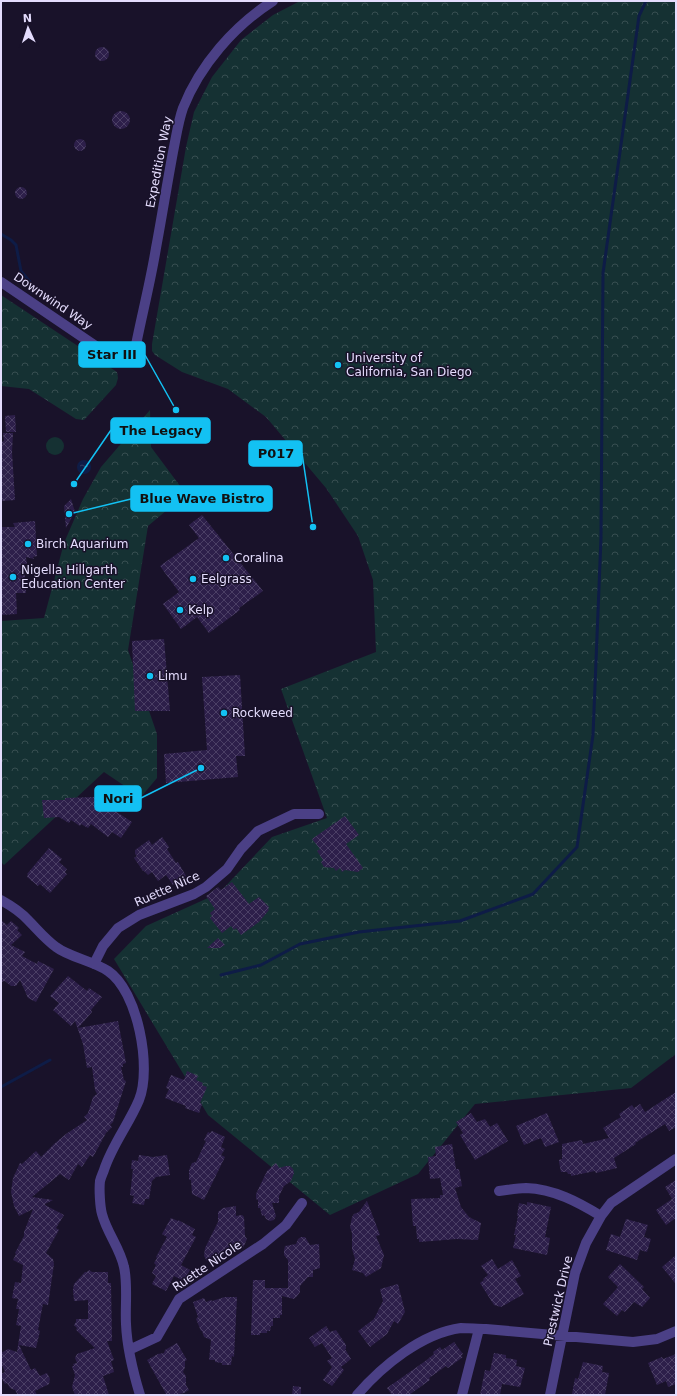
<svg xmlns="http://www.w3.org/2000/svg" width="677" height="1396" viewBox="0 0 677 1396" font-family="'DejaVu Sans',sans-serif">
  <style>
    .park { fill: url(#park-crowns) }
    .garden { fill: #153133 }
    .water { fill: url(#water-ripples) }
    .lines { fill: none; stroke-linecap: round; stroke-linejoin: round }
    .stream { stroke: #0e1c47; stroke-width: 3 }
    .building { fill: url(#building-cross-hatch) }
    .minor { stroke: #4b4086; stroke-width: 10 }
    .poi-dot { fill: #13c1f3; stroke: #19122a; stroke-width: 1.5 }
    .labels { text-anchor: middle; stroke-width: 3; stroke-linejoin: round; paint-order: stroke }
    .street-label { font-size: 12px; fill: #e4dcfd; stroke: #19122a }
    .poi-label { font-size: 12px; fill: #e4dcfd; stroke: #19122a; text-anchor: start }
    .leader { fill: none; stroke: #13c1f3; stroke-width: 1.5 }
    .callout-dot { fill: #13c1f3; stroke: #19122a; stroke-width: 1.5 }
    .callout { fill: #13c1f3; stroke: #13c1f3; stroke-width: 1.5 }
    .callout-label { font-size: 13px; text-anchor: middle; font-weight: bold; fill: #111 }
  </style>
  <defs>
    <pattern id="park-crowns" width="20" height="18" patternUnits="userSpaceOnUse"><rect width="20" height="18" fill="#153133"/><path d="M2 6a3 3 0 1 1 6 0M12 15a3 3 0 1 1 6 0" fill="none" stroke="#374e51"/></pattern>
    <pattern id="water-ripples" width="26" height="14" patternUnits="userSpaceOnUse"><rect width="26" height="14" fill="#0e1c47"/><path d="M2 4q2-2 4 0t4 0M15 11q2-2 4 0t4 0" fill="none" stroke="#313c62"/></pattern>
    <pattern id="building-cross-hatch" width="8" height="8" patternUnits="userSpaceOnUse"><rect width="8" height="8" fill="#2d1f4a"/><path d="M0 0l8 8M0 8l8-8" fill="none" stroke="#4b3f65"/></pattern>
  </defs>
  <rect width="100%" height="100%" fill="#19122a"/>
  <path class="park" d="M300 1H676V1054L631 1088 475 1104 418 1174 330 1215 208 1115 114 959 146 926 219 893 272 837 327 818 281 689 376 652 373 580 358 536 326 488 266 417 228 389 182 372 155 355 152 351V344L186 147 194 112 212 77 241 40 273 15Z
    M1 295 117 372 118 378 116 385 84 420 76 419 29 389 1 386Z
    M150 410 151 447 186 494 148 526 128 650 157 734V778L141 797 104 772 4 865 1 862V621L44 618 64 543 83 499 101 467Z"/>
  <path class="garden" d="M46 446a9 9 0 1 1 18 0a9 9 0 1 1-18 0Z"/>
  <path class="water" d="M77 467a7 7 0 1 1 14 0a7 7 0 1 1-14 0Z"/>
  <g class="lines">
    <path class="stream" d="M1 234 11 240 16 245 21 271 30 282 32 292
      M221 975 261 965 300 944 359 932 460 921 533 894 577 847 593 735 601 538 603 273 639 16 646 1
      M1 1087 50 1060"/>
  </g>
  <path class="building" d="M95 54a7 7 0 1 1 14 0a7 7 0 1 1-14 0Z
    M112 120a9 9 0 1 1 18 0a9 9 0 1 1-18 0Z
    M74 145a6 6 0 1 1 12 0a6 6 0 1 1-12 0Z
    M15 193a6 6 0 1 1 12 0a6 6 0 1 1-12 0Z
    M15 415 16 432H6L5 416Z
    M3 433H13L12 452 15 500 1 501V456H2L1 442 4 441Z
    M71 499 75 512 66 528 64 506Z
    M202 515 263 591 239 608 240 610 209 633 197 617 181 629 163 604 179 592 160 566 199 538 189 525Z
    M35 521 37 556 33 557 34 559 26 557 27 564H24L26 593H16L17 614 1 615V527H15L13 523Z
    M164 639 170 711H135L132 641Z
    M240 675 245 756H236L238 777 166 783 164 754 207 750 202 677Z
    M94 797 132 822 121 838 112 832 108 837 91 824 88 828 81 824 80 826 71 820 69 823 59 817 44 818 42 800H65V798Z
    M345 816 359 835 346 844 363 868 358 872 345 870 342 872 340 868 336 871 334 868 324 867 321 862 323 860 317 851 320 849 312 839Z
    M162 837 169 847 167 849 176 863 178 862 186 876 173 885 166 875 158 881 152 872 148 875 144 871H143L134 858 137 856 135 854V850L149 840 152 845Z
    M49 848 62 859 59 862 67 869 65 872 67 874 50 893 40 884 38 886 27 877 28 875 27 874Z
    M232 882 249 904 259 897 269 907 268 909 269 910 259 922 241 935 236 928 234 930 231 926 222 933 210 918 212 916 210 913 215 909 206 896 218 887 221 890Z
    M1 920 7 925 11 921 19 928 17 930 22 935 11 945 25 952 22 956 37 964 38 961 54 969 36 1002 28 998 20 980 16 986H11L5 981 1 982Z
    M218 938 225 945 220 948H207Z
    M68 976 87 991 89 988 102 997 91 1010 92 1012 78 1028 118 1021 126 1063 123 1064V1067H121L124 1080 126 1081 113 1122 110 1125 112 1127 106 1133 93 1157 90 1155 82 1167 78 1164 69 1180 60 1174 32 1197 53 1200 45 1204V1205L64 1215 56 1228 59 1230 46 1253 53 1259 54 1264 48 1305 43 1304 38 1330 40 1331 36 1348 19 1345 31 1370 35 1368 40 1376 47 1373 50 1379 49 1384 35 1391 37 1395H18L15 1390 10 1388 7 1383 5 1384 1 1377V1374L5 1372 1 1363V1353L8 1349 17 1352 21 1326 16 1325 19 1309H16L18 1299 12 1298 15 1282 21 1283 23 1265 13 1260 16 1254 15 1253 24 1236V1232L33 1209 19 1216 14 1206 11 1192 13 1178 20 1163 22 1164 36 1151 41 1157 54 1144 66 1134 87 1120 84 1117 88 1113 93 1097 97 1094 95 1090 92 1067 87 1068 83 1044 75 1021 71 1026 53 1010 59 1003 50 996Z
    M187 1071 198 1076 196 1080 203 1083 202 1085 207 1087 200 1103 202 1104 199 1113 185 1108 186 1106 165 1098 169 1089 166 1088 171 1075 184 1080Z
    M676 1092V1127L669 1131 665 1124 635 1143 636 1144 614 1158 617 1168 596 1173 595 1171 571 1176V1174H568L567 1172H561L559 1162V1160L562 1159V1144L582 1140 583 1144 609 1138 603 1128 621 1117 619 1114 632 1105 634 1108 640 1104 645 1112Z
    M471 1113 477 1122 485 1119 490 1127 497 1123 508 1141 475 1160 460 1135 463 1133 456 1122Z
    M547 1113 559 1142 545 1147 541 1138 524 1145 516 1126Z
    M212 1131 225 1137 221 1147 225 1149 221 1155 225 1157 204 1200 192 1194 191 1180H189V1170L192 1163 196 1162 206 1141 204 1140 208 1132 210 1133Z
    M452 1144 456 1169H459L462 1186 455 1188 461 1207 469 1217 481 1223 478 1240 457 1239 419 1242V1239H417L416 1226H413L411 1199 440 1198V1195H443L440 1178 430 1179 428 1157 436 1156 435 1147Z
    M139 1155 153 1157 167 1155 170 1175 156 1177 152 1181 149 1199H145L144 1205 132 1203 134 1196 130 1195 133 1169H131L132 1160 138 1161Z
    M276 1163 279 1168 286 1166H290L293 1169 294 1173 291 1181 284 1186 279 1196V1203H272L276 1216 274 1220 270 1221 266 1219 264 1215 262 1216 260 1208H258V1200L256 1199V1194L267 1171Z
    M676 1180V1218L666 1225 656 1210 672 1199 665 1187Z
    M367 1201 380 1235 376 1236 384 1255 381 1268 366 1277 363 1273 352 1270 355 1259 352 1249V1233L350 1227 352 1217 354 1214 359 1212Z
    M527 1202 551 1207 545 1237 550 1238 547 1255 513 1248 516 1235H514L518 1216H517L519 1203 527 1205Z
    M236 1206V1216L242 1215 244 1217 245 1236 247 1239 243 1248 236 1246 235 1248 231 1246 223 1251 216 1262 207 1261 204 1256 205 1248 218 1222V1212L223 1208Z
    M171 1218 178 1221V1220L195 1229 192 1235 196 1237 181 1265 190 1270 184 1281 174 1276 166 1291 152 1284 156 1276 152 1273 156 1265 154 1263 157 1258 156 1257 167 1237 162 1234Z
    M626 1219 648 1225 644 1237 651 1239 647 1252 640 1250 637 1260 606 1250 611 1234 620 1237Z
    M301 1237H305L310 1245 319 1244 320 1268 313 1270V1277H308L300 1286V1292L298 1295 294 1299 282 1296V1315H280V1318H273V1326H271L270 1331H267V1333H260V1335H251L253 1280H265V1288H288V1260L284 1255V1250L285 1246 296 1244 298 1239Z
    M676 1255V1284L662 1267Z
    M492 1259 498 1269 512 1260 521 1276 515 1279 524 1294 501 1307 494 1305 480 1283 484 1280 483 1279 488 1275 481 1266Z
    M620 1264 644 1287 642 1289 650 1298 642 1307 634 1302 625 1312 622 1310 617 1316 603 1304 618 1287 608 1277Z
    M89 1270 92 1272H108V1283H111L112 1341H107L114 1360 111 1361 114 1372 103 1376 109 1395H75L72 1387 75 1375 72 1366H74L73 1364 77 1363 75 1358 77 1354 95 1348 76 1330 77 1328 74 1325 76 1322V1319H88V1300L74 1301 73 1290 74 1284 85 1272H87Z
    M398 1284 405 1312 398 1324 394 1321 387 1334 370 1347 358 1331 374 1319 383 1301 380 1289Z
    M225 1297H237L234 1357 232 1356 231 1365H222V1363L215 1362V1360H209L211 1340 204 1337 202 1331H201L196 1319 198 1317 193 1302 204 1298 206 1302 211 1300 212 1301Z
    M326 1326 330 1332 336 1330 346 1345V1349H345L351 1359 341 1367 344 1370 332 1386 323 1380 332 1367 327 1361 332 1358 322 1343 315 1347 309 1338Z
    M454 1342 463 1354 461 1356 463 1357 448 1368 446 1366 429 1378 430 1380 409 1395H392L387 1388 424 1362 434 1354 433 1352 440 1347 442 1350Z
    M177 1343 187 1360 185 1361V1367L183 1372 186 1376V1385L189 1390 184 1393 173 1395 166 1394 147 1360 158 1354 164 1353 165 1350Z
    M494 1353 506 1355V1358L517 1360 516 1366 525 1368 520 1387 502 1384 500 1395H480L485 1370 490 1371Z
    M676 1354V1384L668 1387 666 1381 657 1385 648 1363 662 1357 663 1359Z
    M583 1362 603 1366 602 1372 609 1373 605 1395H579L572 1394 575 1378 578 1379Z
    M293 1386 301 1387V1395H292Z"/>
  <g class="lines">
    <path class="minor" d="M1 282 103 351 120 358 133 360C140 322 150 285 156 248 162 216 167 184 173 152 176 138 178 122 183 108 200 65 234 26 273 1
      M1 900C10 905 21 912 28 920 37 929 45 939 56 947 69 957 93 961 108 971 138 991 152 1068 139 1100 129 1124 112 1145 104 1170 103 1173 101 1177 100 1181 99 1189 100 1207 102 1214 107 1233 120 1248 124 1267 128 1284 125 1306 126 1324 127 1348 133 1372 140 1395
      M94 964 103 946 118 928 139 915 194 894 206 887 227 869 241 849 258 831 294 814H319
      M499 1191C508 1190 517 1188 526 1188 554 1189 578 1202 601 1216
      M129 1350 157 1337 179 1299 263 1244 286 1225 302 1203
      M357 1395C382 1366 422 1333 461 1328 469 1328 478 1329 486 1329L633 1342 657 1339 676 1331
      M462 1395 479 1329
      M550 1395 575 1273 586 1243 601 1216 611 1203 676 1159"/>
  </g>
  <g class="poi-dot">
    <circle cx="338" cy="365" r="4"/>
    <circle cx="28" cy="544" r="4"/>
    <circle cx="226" cy="558" r="4"/>
    <circle cx="13" cy="577" r="4"/>
    <circle cx="193" cy="579" r="4"/>
    <circle cx="180" cy="610" r="4"/>
    <circle cx="150" cy="676" r="4"/>
    <circle cx="224" cy="713" r="4"/>
  </g>
  <g class="labels">
    <g class="street-label">
      <text transform="translate(159 162) rotate(-79)" y="4">Expedition Way</text>
      <text transform="translate(53 301) rotate(34)" y="4">Downwind Way</text>
      <text transform="translate(167 889) rotate(-24)" y="4">Ruette Nice</text>
      <text transform="translate(207 1266) rotate(-34)" y="4">Ruette Nicole</text>
      <text transform="translate(558 1301) rotate(-77)" y="4">Prestwick Drive</text>
    </g>
    <g class="poi-label">
      <text x="346" y="362">University of<tspan x="346" dy="14">California, San Diego</tspan></text>
      <text x="36" y="548">Birch Aquarium</text>
      <text x="234" y="562">Coralina</text>
      <text x="21" y="574">Nigella Hillgarth<tspan x="21" dy="14">Education Center</tspan></text>
      <text x="201" y="583">Eelgrass</text>
      <text x="188" y="614">Kelp</text>
      <text x="158" y="680">Limu</text>
      <text x="232" y="717">Rockweed</text>
    </g>
  </g>
  <path class="leader" d="M176 410L145 355M74 484L111 430M313 527L302 453M69 514L131 499M201 768L141 798"/>
  <g class="callout-dot">
    <circle cx="176" cy="410" r="4"/>
    <circle cx="74" cy="484" r="4"/>
    <circle cx="313" cy="527" r="4"/>
    <circle cx="69" cy="514" r="4"/>
    <circle cx="201" cy="768" r="4"/>
  </g>
  <g class="callout">
    <rect x="79" y="342" width="66" height="25" rx="4"/>
    <rect x="111" y="418" width="99" height="25" rx="4"/>
    <rect x="249" y="441" width="53" height="25" rx="4"/>
    <rect x="131" y="486" width="141" height="25" rx="4"/>
    <rect x="95" y="786" width="46" height="25" rx="4"/>
  </g>
  <g class="callout-label">
    <text x="112" y="359">Star III</text>
    <text x="161" y="435">The Legacy</text>
    <text x="276" y="458">P017</text>
    <text x="202" y="503">Blue Wave Bistro</text>
    <text x="118" y="803">Nori</text>
  </g>
  <rect width="677" height="1396" fill="none" stroke="#e4dcfd" stroke-width="4"/>
  <g transform="translate(28 28) rotate(357)" stroke="#19122a" stroke-width="3" paint-order="stroke">
  <path d="M0-3L7 15L0 10L-7 15Z" fill="#e4dcfd"/>
  <text y="-6" font-size="11" font-weight="bold" text-anchor="middle" fill="#e4dcfd">N</text>
  </g>
</svg>
